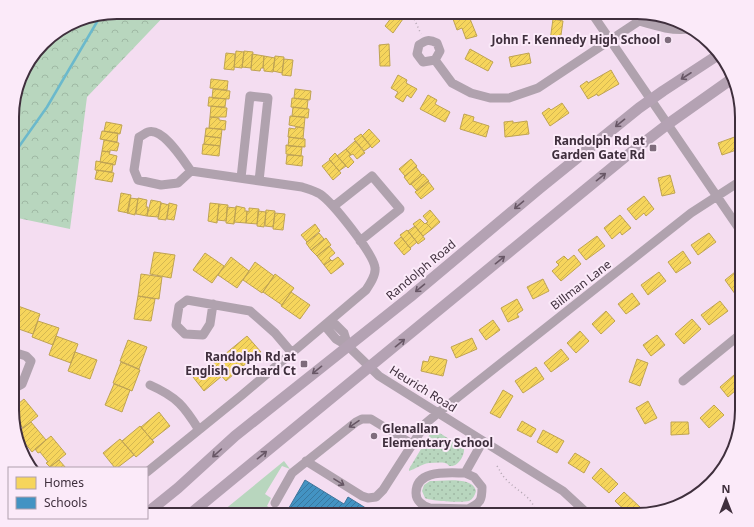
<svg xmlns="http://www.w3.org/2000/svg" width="754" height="527" viewBox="0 0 754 527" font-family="'Noto Sans',sans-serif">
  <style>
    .grass { fill: url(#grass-dots) }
    .forest { fill: url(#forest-crowns) }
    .garden { fill: #b8d6be }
    .homes { fill: url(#homes-hatch); stroke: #bfa353 }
    .schools { fill: url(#schools-hatch); stroke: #42759b }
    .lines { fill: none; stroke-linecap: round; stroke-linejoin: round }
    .stream { stroke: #6bb9cc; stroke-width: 2.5 }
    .path { stroke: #b3a6b2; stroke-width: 1.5; stroke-dasharray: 1 3; stroke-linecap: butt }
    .minor { stroke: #b0a2ae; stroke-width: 9 }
    .major { stroke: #b4a2b3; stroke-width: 11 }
    .oneway { stroke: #685766 }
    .oneway2 { stroke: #675765 }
    .poi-dot { fill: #7e6c7c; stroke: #fbeaf9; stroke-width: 1.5 }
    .labels { text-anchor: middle; stroke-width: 4; stroke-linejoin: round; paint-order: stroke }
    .poi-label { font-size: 12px; font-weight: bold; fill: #3f2f3d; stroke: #fbeaf9; text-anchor: end }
    .street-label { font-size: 12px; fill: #3f2f3d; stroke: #fbeaf9 }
    .rim { fill: none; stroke: #3f2f3d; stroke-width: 2 }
  </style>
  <defs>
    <pattern id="grass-dots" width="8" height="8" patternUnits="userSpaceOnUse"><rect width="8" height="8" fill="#b8d6be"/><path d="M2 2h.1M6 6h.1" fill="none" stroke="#9fb8a4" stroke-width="1.8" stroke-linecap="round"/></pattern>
    <pattern id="forest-crowns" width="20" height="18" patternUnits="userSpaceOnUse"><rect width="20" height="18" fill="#b8d6be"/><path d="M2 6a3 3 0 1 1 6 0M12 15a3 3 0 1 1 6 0" fill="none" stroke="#9fb8a4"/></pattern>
    <pattern id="homes-hatch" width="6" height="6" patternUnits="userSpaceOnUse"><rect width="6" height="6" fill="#f6d55c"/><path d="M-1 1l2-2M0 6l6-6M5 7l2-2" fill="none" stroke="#d4b751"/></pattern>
    <pattern id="schools-hatch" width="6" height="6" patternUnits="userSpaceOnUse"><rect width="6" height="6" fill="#4393c3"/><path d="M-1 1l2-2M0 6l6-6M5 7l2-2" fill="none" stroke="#3978a0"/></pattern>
  </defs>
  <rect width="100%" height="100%" fill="#f4ddf1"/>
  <path class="grass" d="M433 429 464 448C465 454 459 467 450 466 447 465 449 464 445 463 440 462 434 463 429 463 421 464 416 469 409 471V469Z
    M430 481C443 481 473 476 476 491 475 495 473 499 469 501 463 503 430 501 425 498L422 491 424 485Z"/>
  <path class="forest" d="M117 12H168L87 97 70 229 13 217V103L26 65 48 38 83 18Z
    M278 12H347L335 17Z"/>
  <path class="garden" d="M284 461 290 469 282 466 265 494 271 498 267 506 282 515H218Z"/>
  <path class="homes" d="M395 13 403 19 393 33 385 26Z
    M468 14 477 36 466 39 462 28 457 30 453 19Z
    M553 19 563 21 560 42 550 41Z
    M389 44 390 66H380L379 45Z
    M470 49 493 62 488 71 465 59Z
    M236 51 244 52 242 68 234 67Z
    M244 51 253 52 251 68 242 67Z
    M226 53 235 54 234 70 224 69Z
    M529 53 531 63 511 67 509 57Z
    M252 54 264 56 263 68H261L260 71 251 70Z
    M264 56 275 58 273 72 264 71V68H263Z
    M275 56 284 57 282 73 273 71Z
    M284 59 293 60 291 76 282 75Z
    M611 70 619 84 598 96 597 94 588 99 580 86 587 81 588 83Z
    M398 75 407 80 406 83 417 89 411 98 407 95 403 102 395 97 398 92 391 88Z
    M211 79 228 81 227 90 210 88Z
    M213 89 230 91 229 99 212 98Z
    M295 89 311 91 310 100 294 98Z
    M428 95 437 100 435 104 450 112 445 122 420 109Z
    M209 97 226 99 225 107 208 106Z
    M292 98 308 100 307 109 291 107Z
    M562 103 569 113 550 126 542 113 549 108 551 110Z
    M211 106 227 108 226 117H210Z
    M293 107 309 109 308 118 292 116Z
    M464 114 474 117 473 121 489 126 486 137 460 129Z
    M290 116 305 117 304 128 289 125Z
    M210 117 219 118V120L226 121 225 130 209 128Z
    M513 121V123L527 121 529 134 505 137 504 122Z
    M106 122 122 125 120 134 104 131Z
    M296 127 304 128 303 139 288 137 289 128 295 129Z
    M206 128 222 129 221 138 205 136Z
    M369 129 380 141 372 148 362 136Z
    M102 131 118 133 117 142 100 139Z
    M361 134 371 146 364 151 354 139Z
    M740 135 742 140V148L722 155 718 143Z
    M205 136 221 138 220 146 204 144Z
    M289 137 305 139V147L288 146Z
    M104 140 119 143 117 151 110 150V152L102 151Z
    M355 141 365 153 357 159 353 154 351 155 346 149Z
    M203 144 220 146 219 156 202 154Z
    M286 145 302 147 301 156 286 154Z
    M346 149 351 155 349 156 354 162 348 168 337 156Z
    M102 151 110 152 109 154 117 156 115 165 100 162Z
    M335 153 346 166 339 171 329 159Z
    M287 155 303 156 302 166 286 164Z
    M411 159 417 166 405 176 399 169Z
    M330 160 341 173 333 180 322 166Z
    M96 161 113 164 112 172 95 170Z
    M416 167 422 175 410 185 404 177Z
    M97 170 114 173 112 182 95 179Z
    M423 174 429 181 417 191 411 184Z
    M670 175 675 193 662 196 658 178Z
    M428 181 434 189 421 199 415 192Z
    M121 193 131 195 128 213 118 211Z
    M644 196 654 209 646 216 644 213 636 220 627 209Z
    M130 198 138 199 135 215 127 213Z
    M138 198 147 200 146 207H148L147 216 136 214Z
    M151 200 161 202 158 217 147 216Z
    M161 203 169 205 166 220 158 219Z
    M169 203 177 205 174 220 167 219Z
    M210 203 219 204 217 223 208 221Z
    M219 204 228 205 226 221 217 220Z
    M236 206 245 208V211H247L246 223 234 222Z
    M227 207 236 208 234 224 226 223Z
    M249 208 259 209 257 224 246 223 247 211 249 212Z
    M266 210 275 211 273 227 265 226Z
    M430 210 440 222 432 229 426 223 428 222 423 216Z
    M258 211 266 212 264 227 257 226Z
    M275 213 285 214 283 230 273 229Z
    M620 215 631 228 622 235 620 232 612 239 604 228Z
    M420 219 425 224 426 223 432 229 423 236 413 224Z
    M315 224 320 231 307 242 301 235Z
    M415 226 425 239 418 244 408 231Z
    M407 230 417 242 410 248 400 235Z
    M319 233 324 239 311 250 306 243Z
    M709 233 716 242 698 255 691 245Z
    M597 236 605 246 586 260 578 250Z
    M401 237 411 249 404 255 394 243Z
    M326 238 331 245 317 256 311 250Z
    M329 246 335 253 329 258 331 260 324 265 317 256Z
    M683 251 691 263 676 273 668 262Z
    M154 252 175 255 171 278 150 274Z
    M205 253 224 266 212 283 193 270Z
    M574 255 581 264 561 281 552 271 559 265 556 262 564 256 568 260Z
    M231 257 249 271 237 288 218 275Z
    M338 257 344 264 331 274 324 265 331 260 332 261Z
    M255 262 274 276 262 293 243 280Z
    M659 272 666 281 648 295 641 285Z
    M735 272 742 281V296L738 298 725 280Z
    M141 274 162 277 159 299 138 296Z
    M275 274 294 288 282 305 263 292Z
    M543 279 549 291 533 299 527 287Z
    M291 292 310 305 300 319 281 306Z
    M632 293 640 304 626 314 618 304Z
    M138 296 155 299 151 321 134 319Z
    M517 299 523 310 517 314 519 317 508 322 501 308Z
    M720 301 728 311 709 325 701 315Z
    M13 302 19 304 13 321Z
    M18 306 40 314 33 334 13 327V321Z
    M606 311 615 321 601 334 592 324Z
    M692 319 701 329 684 344 675 334Z
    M493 320 500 330 486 340 479 330Z
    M38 321 59 328 53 345 32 337Z
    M580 331 589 341 576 353 567 343Z
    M657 335 665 345 651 356 643 345Z
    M56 336 78 344 71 363 49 355Z
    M247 336 261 352 243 366 230 350Z
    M472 338 477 349 456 358 451 347Z
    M128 340 147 347 139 369 120 361Z
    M561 349 569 359 551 372 544 363Z
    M230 350 243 366 226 381 212 365Z
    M75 352 97 360 90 379 68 371Z
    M430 356 447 360 443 376 421 371 423 361 428 362Z
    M637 359 648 363 640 386 629 382Z
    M121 362 140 370 132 391 113 383Z
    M210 363 222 376 204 391 193 377Z
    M536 367 544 379 523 393 515 381Z
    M734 375 742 385 728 397 720 387Z
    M114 384 130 390 122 412 105 405Z
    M503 390 513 396 500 418 490 413Z
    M24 399 38 416 23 428 13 416V408Z
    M648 401 657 418 645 424 636 408Z
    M714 405 724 415 709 428 700 418Z
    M159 412 170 426 152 440 141 427Z
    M522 421 536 429 531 437 517 430Z
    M31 422 46 440 32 452 17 433Z
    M671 422H688L689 434 671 435Z
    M140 426 154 442 136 457 122 441Z
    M543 430 564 441 557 453 537 442Z
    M51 436 66 454 50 467 46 463 48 462 40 452 38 453 35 449Z
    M120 439 134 455 117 468H115L103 453Z
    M575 453 590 462 584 473 568 463Z
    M59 460 66 468H49L50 467Z
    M601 468 618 484 609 493 592 478Z
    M624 492 641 508 634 515H630L615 501Z"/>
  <path class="schools" d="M305 480 344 504 348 497 377 515H289L286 513Z"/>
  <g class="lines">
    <path class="stream" d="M13 155 47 107 101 15"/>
    <path class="path" d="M411 12 421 34
      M497 466C500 470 501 474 504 477 515 491 533 495 537 515
      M549 515 564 510"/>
    <path class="minor" d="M591 12 742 233
      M639 21C656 26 671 31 689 29
      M435 60 423 62 417 54 419 45C426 40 429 39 437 43L440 51 435 60 452 83 471 93 490 98H509L538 88 639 21
      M241 178 250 96 268 98 259 181
      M334 206 372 176 400 209 360 241
      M213 304 210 324 203 335 185 334 176 325 179 306 187 300 250 311 275 333 292 353
      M331 320 344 333 348 346
      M325 326 336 339 348 346 379 376 563 491 589 515
      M683 381 742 333
      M150 385C177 397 184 406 199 430
      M13 389 22 384 31 361 26 356 13 352
      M306 461 362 496 368 498 376 497 383 490 426 423 438 413 691 213 742 180
      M147 472 242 395 366 290C370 284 376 275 375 268 374 254 332 202 320 194 315 191 308 189 302 187L191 171 178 183 161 185 138 180 134 170 139 137C142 136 145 133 148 132 163 127 183 160 191 171
      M465 473 474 477 482 487C482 500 481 503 468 509L430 508C423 506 416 501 416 493 416 469 448 473 465 473Z
      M465 473 483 441
      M275 503 292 473 356 422 362 419H371L412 444"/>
    <path class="major" d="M147 513 178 488 235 436 410 297 540 188 639 108 663 91 718 55
      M189 515 625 157 668 124 733 78"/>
  </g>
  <defs><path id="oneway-shaft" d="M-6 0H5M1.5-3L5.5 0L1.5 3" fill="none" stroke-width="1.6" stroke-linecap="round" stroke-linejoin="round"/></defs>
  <g class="oneway">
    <use href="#oneway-shaft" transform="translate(686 76) rotate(147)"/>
    <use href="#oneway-shaft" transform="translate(620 123) rotate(141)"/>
    <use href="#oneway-shaft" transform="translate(601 177) rotate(-39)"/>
    <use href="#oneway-shaft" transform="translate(519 205) rotate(140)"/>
    <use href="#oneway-shaft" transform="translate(500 260) rotate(-39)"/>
    <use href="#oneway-shaft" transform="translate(420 288) rotate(140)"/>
    <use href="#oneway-shaft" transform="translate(400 343) rotate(-39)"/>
    <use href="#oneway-shaft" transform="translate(317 370) rotate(141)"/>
    <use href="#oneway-shaft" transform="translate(217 453) rotate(138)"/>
    <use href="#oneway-shaft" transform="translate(262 455) rotate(-39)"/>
  </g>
  <g class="oneway2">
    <use href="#oneway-shaft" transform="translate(354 424) rotate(146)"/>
    <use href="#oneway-shaft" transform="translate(339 482) rotate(32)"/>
  </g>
  <g class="poi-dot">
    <circle cx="668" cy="40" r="4"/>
    <rect x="649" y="144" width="8" height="8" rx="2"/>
    <rect x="300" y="360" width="8" height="8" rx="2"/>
    <circle cx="374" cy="436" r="4"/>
  </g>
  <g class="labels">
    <g class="poi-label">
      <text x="660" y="44">John F. Kennedy High School</text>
      <text x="645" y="145">Randolph Rd at<tspan x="645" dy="14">Garden Gate Rd</tspan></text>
      <text x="296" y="361">Randolph Rd at<tspan x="296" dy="14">English Orchard Ct</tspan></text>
      <text x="382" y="433" text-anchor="start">Glenallan<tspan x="382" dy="14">Elementary School</tspan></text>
    </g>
    <g class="street-label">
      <text transform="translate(421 270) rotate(-40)" y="4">Randolph Road</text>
      <text transform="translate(581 285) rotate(-38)" y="4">Billman Lane</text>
      <text transform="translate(423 389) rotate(32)" y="4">Heurich Road</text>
    </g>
  </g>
  <path d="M0 0H754V527H0ZM117 19H637A98 98 0 0 1 735 117V410A98 98 0 0 1 637 508H117A98 98 0 0 1 19 410V117A98 98 0 0 1 117 19Z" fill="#fbeaf9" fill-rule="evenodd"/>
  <path class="rim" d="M117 19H637A98 98 0 0 1 735 117V410A98 98 0 0 1 637 508H117A98 98 0 0 1 19 410V117A98 98 0 0 1 117 19Z"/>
  <rect x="8" y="467" width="140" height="52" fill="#fbeaf9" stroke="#b09fae"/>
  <rect x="16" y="477" width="20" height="12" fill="#f6d55c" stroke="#b09fae"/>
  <text x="44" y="487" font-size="12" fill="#3f2f3d">Homes</text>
  <rect x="16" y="497" width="20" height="12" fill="#4393c3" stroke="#b09fae"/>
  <text x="44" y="507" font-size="12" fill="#3f2f3d">Schools</text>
  <g transform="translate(726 499)" stroke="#fbeaf9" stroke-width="3" paint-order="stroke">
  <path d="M0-3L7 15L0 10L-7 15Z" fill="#3f2f3d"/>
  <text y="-6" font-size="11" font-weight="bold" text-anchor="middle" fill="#3f2f3d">N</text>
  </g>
</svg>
